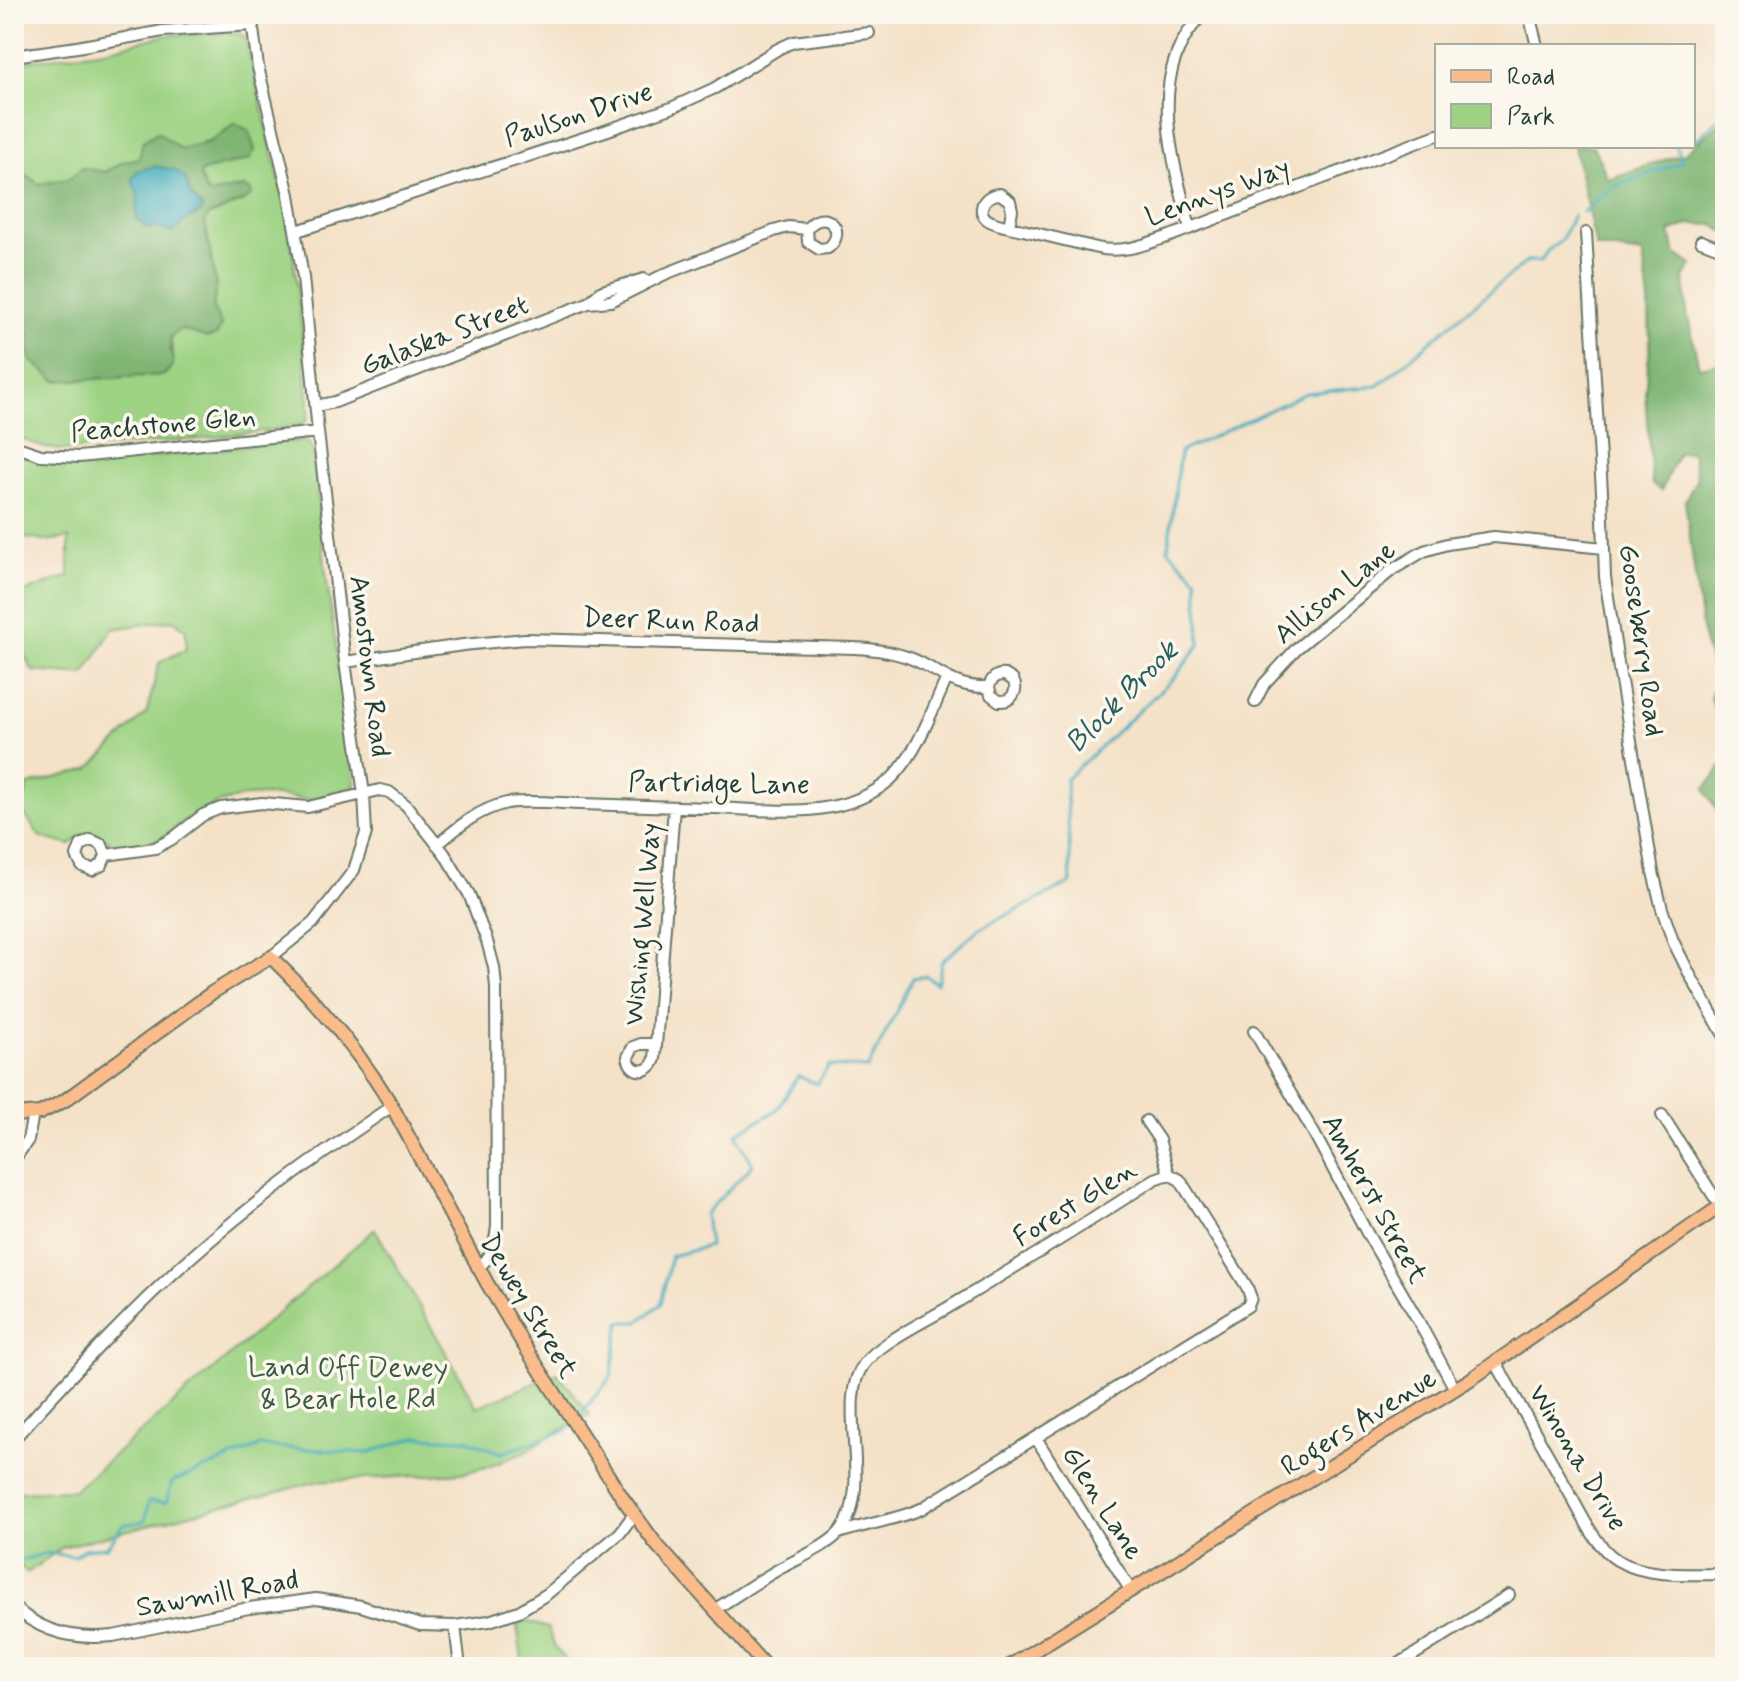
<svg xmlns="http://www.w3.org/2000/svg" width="1739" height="1681" viewBox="0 0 1739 1681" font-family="Mynerve,sans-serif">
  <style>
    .green { fill: #9ed384; stroke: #5e885c; stroke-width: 2 }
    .forest { fill: #7eb572; stroke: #4e7953; stroke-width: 2 }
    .water { fill: #3daabc; stroke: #2e7478; stroke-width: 2 }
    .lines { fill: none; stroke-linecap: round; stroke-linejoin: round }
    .stream { stroke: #3daabc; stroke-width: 3 }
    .minor-casing { stroke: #6a7667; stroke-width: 14 }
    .major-casing { stroke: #6a7667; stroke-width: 16 }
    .minor { stroke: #fff; stroke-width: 10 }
    .major { stroke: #fabc8b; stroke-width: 12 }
    .labels { text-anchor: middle; stroke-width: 7; stroke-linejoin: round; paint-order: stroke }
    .street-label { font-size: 28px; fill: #1f3d34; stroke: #fbf7ec }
    .park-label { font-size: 28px; fill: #385b44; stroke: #fbf7ec }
    .water-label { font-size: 30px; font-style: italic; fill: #285e5d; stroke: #fbf7ec }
  </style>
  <rect width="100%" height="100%" fill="#fbf7ec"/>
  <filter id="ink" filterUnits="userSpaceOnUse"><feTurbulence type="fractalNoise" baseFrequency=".0125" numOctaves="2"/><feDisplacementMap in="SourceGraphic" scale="16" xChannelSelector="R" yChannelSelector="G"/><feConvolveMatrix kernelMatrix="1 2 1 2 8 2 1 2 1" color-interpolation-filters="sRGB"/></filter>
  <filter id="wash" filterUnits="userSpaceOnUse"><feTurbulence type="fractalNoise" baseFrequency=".006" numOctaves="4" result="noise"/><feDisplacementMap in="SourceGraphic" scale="32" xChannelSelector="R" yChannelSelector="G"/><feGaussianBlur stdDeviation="1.8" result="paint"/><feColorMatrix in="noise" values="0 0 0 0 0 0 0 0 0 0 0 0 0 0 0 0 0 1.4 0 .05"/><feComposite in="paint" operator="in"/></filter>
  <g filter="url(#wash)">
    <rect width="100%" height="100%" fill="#f4e1c7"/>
    <path class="green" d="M235 33 243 35 246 40 288 217 299 300 309 405C309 417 308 424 295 427L200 439 63 450 45 448 14 436V319L29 334 164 375C181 359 170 358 171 337L181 329 207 337 221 325 213 308 216 285 205 223 207 216 241 202 243 187 210 194 205 190 200 176 202 171 250 159 236 123 209 142 123 162 105 172 82 168 69 179 39 184 23 173 14 174V63L105 50 167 35Z
      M302 440 308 442 313 451 326 575 355 782 354 788 348 793 312 800 267 795 246 796 218 803 190 816 161 839 136 846 117 847 97 833 83 834 70 845 40 837 21 809 28 785 89 769 147 712 159 663 186 649V630L173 620 113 629 84 675 33 671 14 637V596L69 576V538L45 541 14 536V452C56 471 103 461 148 457 199 452 250 446 302 440Z
      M375 1229 477 1407 558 1373 590 1415 552 1434 525 1452 491 1466 462 1473 315 1482 63 1547 27 1573 14 1558V1492L74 1490Z
      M516 1618 548 1628 556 1649 572 1667H523Z"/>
    <path class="forest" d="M1725 119V233L1714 225 1690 224 1670 232 1675 253 1692 265 1684 278 1687 313 1699 367 1725 362V737L1710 698 1716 682 1703 636 1685 501 1697 478 1692 452 1678 453 1661 491 1652 484 1645 393 1650 346 1649 301 1643 254 1596 247 1574 146H1593L1608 179 1685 153Z
      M236 123 249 131 255 150 250 159 202 171 200 176 205 190 210 194 243 187 251 191 252 195 241 202 208 216 205 223 216 285 213 308 221 325 217 335 207 338 181 329 171 336C171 341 170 345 170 349 173 365 177 362 164 375L56 381 30 359 29 334 14 319V174L23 173 39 184 69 179 82 168 106 172 123 162 139 158 143 141 158 132 180 149 209 142Z
      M1725 761V825L1705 789Z"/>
    <path class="water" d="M155 166 175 170 185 178 191 195 202 207 201 212 183 222 175 231 171 232 160 228H147L138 220 136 214 138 194 133 184V177L137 171Z"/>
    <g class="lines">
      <path class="stream" d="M1693 140H1696L1725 113
        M1583 212 1612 187 1682 162 1676 146
        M577 1418 611 1377 620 1322H638L661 1304 671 1256 709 1246 705 1214 753 1165 736 1134 777 1110 798 1076 817 1084 829 1066 868 1068 913 978 926 976 937 984 942 961 979 929 1071 883 1066 779 1175 677 1200 644 1197 579 1168 549 1180 452 1306 393 1378 386 1494 288 1528 261H1541L1547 251 1561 241 1573 215
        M14 1562 46 1553 75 1556 84 1549 107 1547 123 1525 145 1521 149 1501 166 1503 172 1482 260 1446 367 1453 416 1437 466 1439 502 1453 567 1430 570 1427"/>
    </g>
  </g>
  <g filter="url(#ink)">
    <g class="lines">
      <defs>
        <path id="minor" d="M251 14 258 67 289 195 303 277 318 432 345 662 364 794 366 833 354 870 313 923 271 957
          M1529 14 1537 46
          M14 56 77 47 163 31 251 25
          M1009 227 1012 210 1010 201 1000 194C982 194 974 215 992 222 1002 226 1013 228 1023 230 1048 236 1072 242 1097 248 1123 254 1146 244 1170 236L1437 135
          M1190 228C1173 159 1144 73 1203 14
          M297 231 608 130 671 108 715 88 778 49 793 42 869 33
          M1586 233 1602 492 1605 577 1618 663 1653 872 1662 909 1673 941 1690 975 1725 1037
          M1701 241 1725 250
          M588 303 602 291 644 279
          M316 406 335 402 588 303 611 301 665 274 774 231 788 227 807 229 808 242 819 249 828 248C850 230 823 206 807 229
          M14 446 41 455 79 457 318 432
          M345 662 463 645 525 639 854 648C876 649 897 652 917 661 945 675 956 688 989 687L991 695 999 701C1012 702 1019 691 1013 680L1005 675C996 674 991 679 989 687
          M1255 702 1264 684 1296 649 1392 570 1424 551 1447 544 1494 537 1604 548
          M437 845C459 826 479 809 507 803 531 800 556 803 581 804 625 805 670 807 715 808 772 810 844 821 891 779 918 753 931 712 947 678
          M106 855 102 865 92 870 82 866 77 856 81 845 91 840 102 845 106 855 155 848 172 839 203 815 221 808 262 803 308 807 380 790 389 792 406 805 444 853 469 894 487 941 494 967 496 987 497 1226C495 1243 493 1259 477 1267
          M1254 1031 1315 1135 1367 1233 1415 1315 1455 1389
          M656 1044H641L633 1047 628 1057C631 1074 649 1075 655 1059L674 807
          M1662 1115 1720 1206
          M1146 1121 1159 1140 1169 1174
          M14 1160 28 1140 33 1114
          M1496 1363C1519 1404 1542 1445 1565 1485 1578 1507 1595 1547 1617 1560 1646 1578 1692 1574 1725 1574
          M1036 1438 1131 1591
          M14 1439C76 1370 140 1300 211 1240 268 1191 330 1148 392 1106
          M14 1607C42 1633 76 1640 113 1636L249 1608 316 1599 361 1606 420 1625 455 1626 489 1621 519 1611 547 1594 620 1533 634 1514
          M714 1610C736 1596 758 1581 781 1568 799 1558 831 1545 842 1529 874 1485 835 1401 864 1364 880 1342 930 1319 954 1304 1022 1263 1089 1222 1155 1179L1169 1174 1180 1180 1247 1287 1251 1298 1248 1306 921 1509C895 1520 866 1524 839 1533
          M455 1626 460 1667
          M1394 1667 1509 1595"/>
        <path id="major" d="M14 1115 40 1113 64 1101 213 992 271 957C317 1002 359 1051 392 1106L487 1283 525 1347 624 1500 656 1544 766 1667
          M1008 1667 1471 1379 1725 1203"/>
      </defs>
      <use href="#minor" class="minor-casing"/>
      <use href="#major" class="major-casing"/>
      <use href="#minor" class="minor"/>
      <use href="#major" class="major"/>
    </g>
  </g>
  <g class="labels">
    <g class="street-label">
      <text transform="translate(578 113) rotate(-18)" y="10">Paulson Drive</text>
      <text transform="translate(1217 191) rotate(-20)" y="10">Lennys Way</text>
      <text transform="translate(444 334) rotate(-21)" y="10">Galaska Street</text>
      <text transform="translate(163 423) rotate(-5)" y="10">Peachstone Glen</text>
      <text transform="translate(1334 591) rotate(-39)" y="10">Allison Lane</text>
      <text transform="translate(671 619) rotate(2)" y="10">Deer Run Road</text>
      <text transform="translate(1643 640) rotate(82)" y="10">Gooseberry Road</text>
      <text transform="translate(371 666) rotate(83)" y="10">Amostown Road</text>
      <text transform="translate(719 782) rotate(1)" y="10">Partridge Lane</text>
      <text transform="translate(641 924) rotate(-85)" y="10">Wishing Well Way</text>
      <text transform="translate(1376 1198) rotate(61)" y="10">Amherst Street</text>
      <text transform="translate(1074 1202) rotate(-32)" y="10">Forest Glen</text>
      <text transform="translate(530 1305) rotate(59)" y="10">Dewey Street</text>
      <text transform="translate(1358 1421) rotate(-32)" y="10">Rogers Avenue</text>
      <text transform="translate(1579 1457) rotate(59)" y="10">Winona Drive</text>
      <text transform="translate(1104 1502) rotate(58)" y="10">Glen Lane</text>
      <text transform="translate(217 1592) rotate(-10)" y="10">Sawmill Road</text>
    </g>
    <g class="park-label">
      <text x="348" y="1376">Land Off Dewey<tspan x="348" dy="32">&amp; Bear Hole Rd</tspan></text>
    </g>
    <g class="water-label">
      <text transform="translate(1121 696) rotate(-45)" y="10">Block Brook</text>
    </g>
  </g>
  <rect width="1739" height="1681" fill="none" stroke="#fbf7ec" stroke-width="48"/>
  <rect x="1435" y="44" width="260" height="104" fill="#fbf7ec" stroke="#a3ada2" stroke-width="2"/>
  <rect x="1451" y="70" width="40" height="12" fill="#fabc8b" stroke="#a3ada2" stroke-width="2"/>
  <text x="1507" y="84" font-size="24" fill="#1f3d34">Road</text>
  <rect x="1451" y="104" width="40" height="24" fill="#9ed384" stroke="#a3ada2" stroke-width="2"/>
  <text x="1507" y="124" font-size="24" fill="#1f3d34">Park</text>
</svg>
